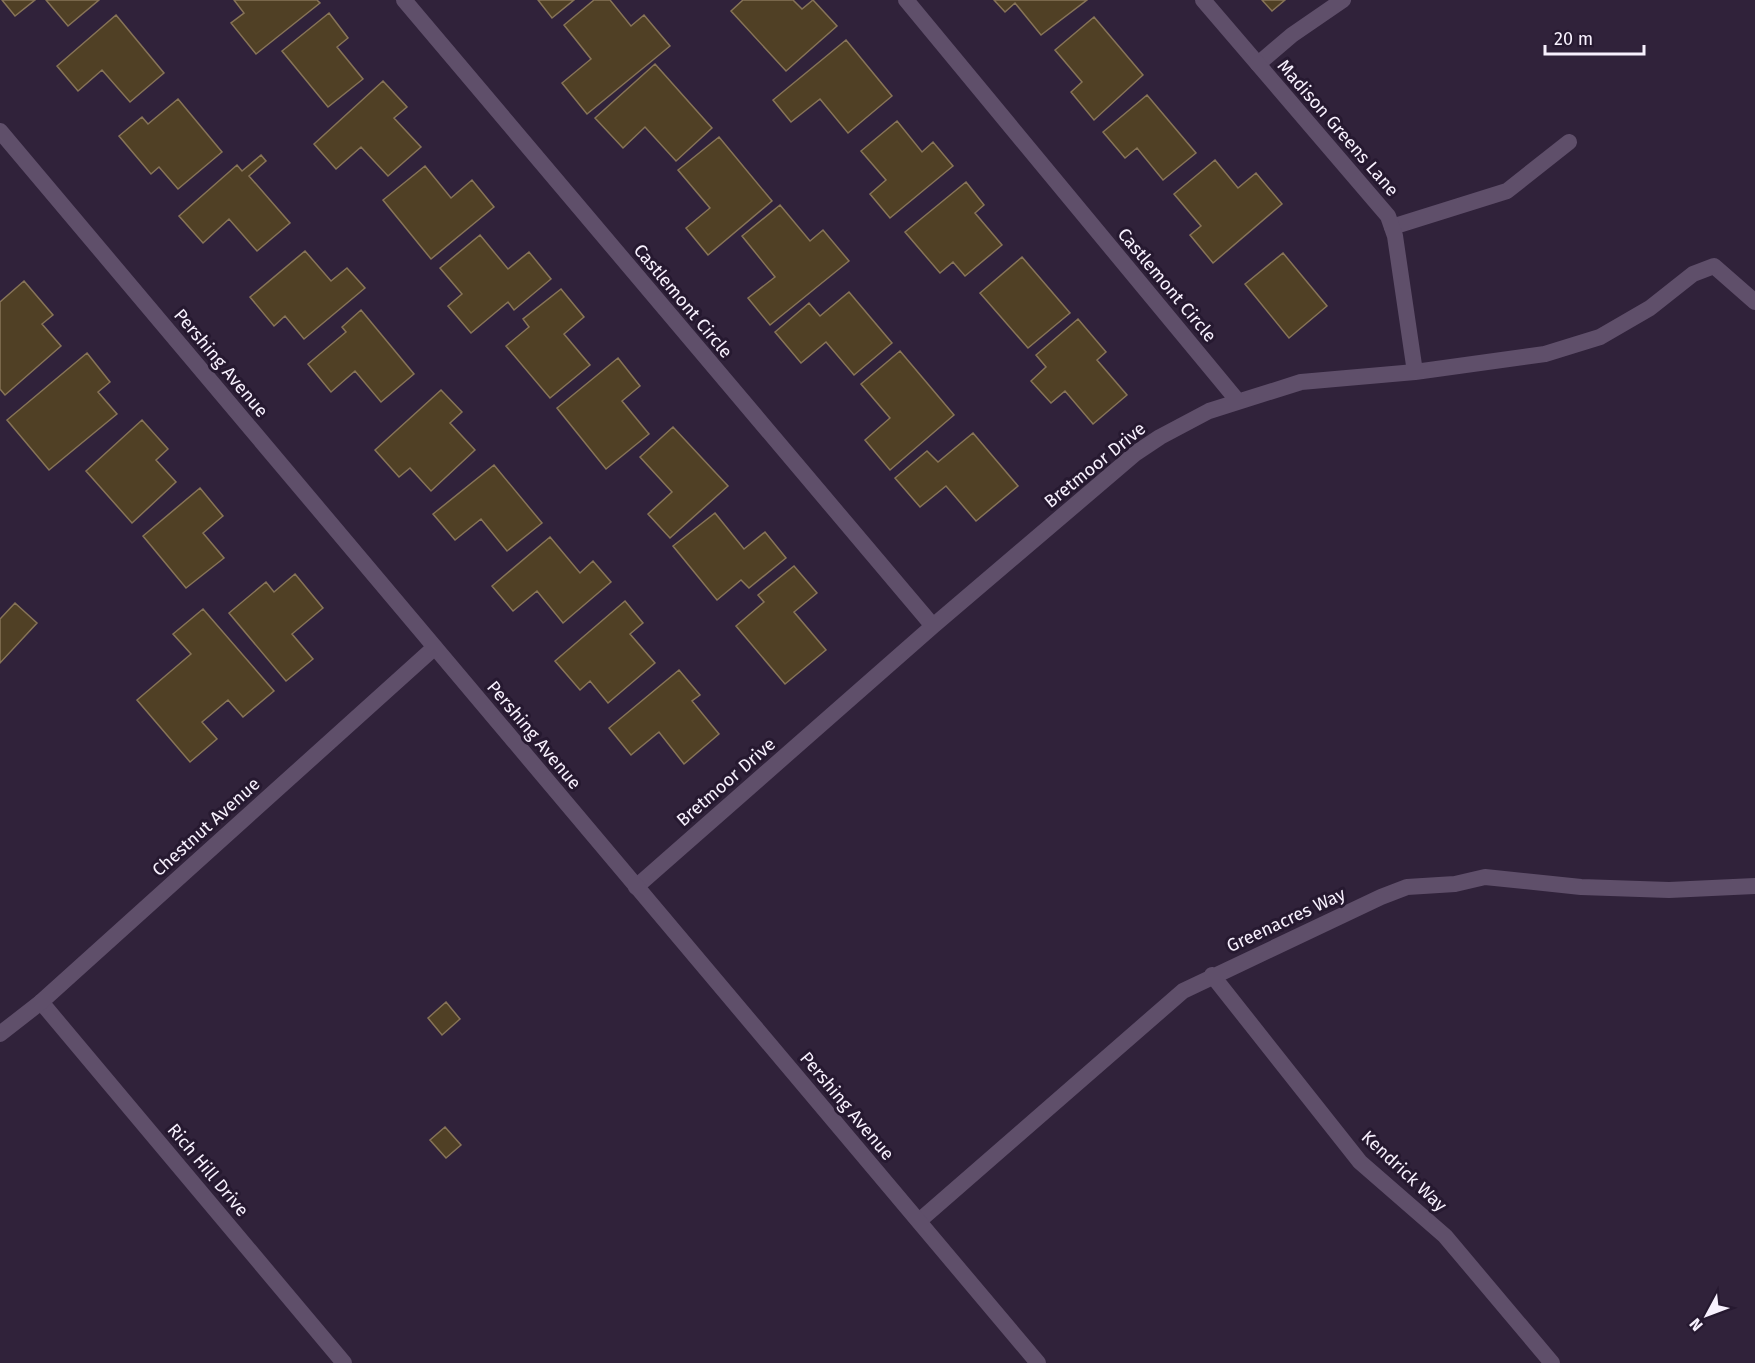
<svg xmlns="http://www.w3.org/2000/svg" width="1755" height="1363" viewBox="0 0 1755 1363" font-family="'Fira Sans',sans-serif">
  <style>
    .building { fill: #504025; stroke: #877458; stroke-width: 1.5 }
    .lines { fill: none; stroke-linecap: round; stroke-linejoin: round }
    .service { stroke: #5f4f6a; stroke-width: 16 }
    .minor { stroke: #5f4f6a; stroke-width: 16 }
    .tertiary { stroke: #5f4f6a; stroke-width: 16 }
    .labels { text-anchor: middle; stroke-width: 6; stroke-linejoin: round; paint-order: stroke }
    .street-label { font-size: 18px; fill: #f8f1fe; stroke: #261930 }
  </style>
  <rect width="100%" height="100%" fill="#30223a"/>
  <path class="building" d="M2 0H35L15 16Z
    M46 0H99L68 26Z
    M234 0H317L320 3 256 54 231 23 244 13Z
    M538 0H574L552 18Z
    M594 0H610L631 26 644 15 670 46 587 114 562 83 591 59 564 25Z
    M743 0H793L802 9 813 0 837 26 786 71 731 11Z
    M994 0H1087L1041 35 1015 3 1005 12Z
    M1262 0H1285L1272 11Z
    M329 13 348 38 337 47 363 79 328 107 282 51Z
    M116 15 164 73 130 102 102 70 78 91 57 66Z
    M1094 17 1143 75 1094 120 1071 92 1082 82 1055 50Z
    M846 40 892 96 848 133 820 99 791 122 773 100Z
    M655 64 712 128 676 161 645 127 623 148 595 118Z
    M383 81 407 107 394 118 421 147 388 176 361 147 336 169 314 144Z
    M1147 95 1196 153 1163 180 1137 148 1125 158 1103 132Z
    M178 99 222 152 178 189 159 167 151 174 119 136 142 117 148 124Z
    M897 121 922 152 933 142 953 166 890 218 870 194 886 180 861 151Z
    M719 137 772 201 708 255 686 228 710 208 678 170Z
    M261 155 266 161 249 176 290 223 257 251 229 219 203 243 179 216 237 165 242 171Z
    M1215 160 1238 188 1256 173 1282 204 1213 263 1190 235 1201 226 1174 194Z
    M425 166 451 198 472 180 494 207 431 259 383 200Z
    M966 182 984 205 975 213 1002 245 965 276 953 262 940 273 905 232Z
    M780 205 810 241 823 230 849 261 770 325 748 298 775 277 742 236Z
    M480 235 508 269 529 252 551 279 514 310 508 302 471 333 448 306 462 294 440 268Z
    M305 251 331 281 347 268 365 288 304 339 285 316 274 326 250 297Z
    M1283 253 1327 306 1289 338 1245 284Z
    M1022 257 1070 313 1028 348 980 293Z
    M24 281 53 315 42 324 61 346 5 395 0 389V302Z
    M561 289 584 317 564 334 590 365 550 398 506 346 529 327 523 319Z
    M849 292 892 343 854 375 826 342 801 363 775 332 809 303 820 316Z
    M361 310 414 374 381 402 355 371 331 392 308 364 346 332 342 327Z
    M1078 319 1106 352 1097 360 1127 395 1093 424 1065 391 1051 403 1031 381 1046 367 1036 355Z
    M900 351 954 415 890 470 865 440 890 418 861 384Z
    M87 353 110 382 98 392 117 414 49 470 7 420Z
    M618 358 640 386 622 401 649 434 606 469 557 408Z
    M441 390 462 412 450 423 475 450 431 491 410 468 399 477 375 450Z
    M142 420 168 449 156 460 176 482 132 523 86 471Z
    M673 427 728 486 670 538 648 514 672 492 640 457Z
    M973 433 1018 486 976 521 946 486 920 507 895 478 927 451 938 462Z
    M494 465 542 523 507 551 481 519 455 540 433 514Z
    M200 488 223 516 203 533 224 558 186 588 143 536Z
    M715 513 744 549 765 532 786 558 749 588 741 580 717 600 673 546Z
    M550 537 580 573 593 561 611 582 563 623 537 591 513 611 492 586Z
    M794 566 817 593 794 612 826 650 785 684 736 626 764 602 758 595Z
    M295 574 323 608 292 634 313 659 286 681 229 613 266 582 274 592Z
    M625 601 643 623 630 634 655 663 608 703 590 681 580 690 555 661Z
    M15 603 37 623 0 663V619Z
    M203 609 274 691 243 717 228 700 202 722 217 739 190 762 137 700 191 654 173 634Z
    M679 670 700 695 692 701 719 734 684 764 659 732 631 755 609 728Z
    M446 1002 460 1019 442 1035 428 1018Z
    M445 1127 461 1145 446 1158 430 1140Z"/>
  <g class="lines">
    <path class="service" d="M1258 64 1292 35 1343 0
      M1392 227 1507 191 1569 142"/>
    <path class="minor" d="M404 0 933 626
      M906 0 1237 400
      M1203 0 1388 216 1395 236 1415 372
      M636 887 933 626 1136 453 1160 437 1209 411 1301 382 1415 372 1545 354 1600 337 1650 308 1693 274 1714 266 1755 302
      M1212 975 1360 1162 1445 1236 1552 1363
      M41 1002 344 1363
      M919 1221 1183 991 1381 897 1407 887 1455 884 1485 877 1581 887 1669 890 1755 886"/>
    <path class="tertiary" d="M0 131 1038 1363
      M0 1034 41 1002 435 647"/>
  </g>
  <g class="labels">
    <g class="street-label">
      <text transform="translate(1338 128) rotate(49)" y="6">Madison Greens Lane</text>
      <text transform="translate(1167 285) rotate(50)" y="6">Castlemont Circle</text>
      <text transform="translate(683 301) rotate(50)" y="6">Castlemont Circle</text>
      <text transform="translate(221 363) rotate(50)" y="6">Pershing Avenue</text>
      <text transform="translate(1095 465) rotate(-39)" y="6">Bretmoor Drive</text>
      <text transform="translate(534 735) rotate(50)" y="6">Pershing Avenue</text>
      <text transform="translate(726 782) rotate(-41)" y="6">Bretmoor Drive</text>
      <text transform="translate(206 827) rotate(-42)" y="6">Chestnut Avenue</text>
      <text transform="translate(1286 920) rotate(-25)" y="6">Greenacres Way</text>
      <text transform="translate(847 1106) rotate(50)" y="6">Pershing Avenue</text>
      <text transform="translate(208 1170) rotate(50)" y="6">Rich Hill Drive</text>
      <text transform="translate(1404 1171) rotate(43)" y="6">Kendrick Way</text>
    </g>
  </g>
  <g transform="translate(1707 1315) rotate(229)" stroke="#261930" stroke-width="4.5" paint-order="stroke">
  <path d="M0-4.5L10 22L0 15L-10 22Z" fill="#f8f1fe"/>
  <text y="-9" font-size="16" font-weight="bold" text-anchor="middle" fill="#f8f1fe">N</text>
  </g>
  <path d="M1545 45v9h99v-9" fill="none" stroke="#f8f1fe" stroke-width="3"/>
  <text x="1554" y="45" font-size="18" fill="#f8f1fe" stroke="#261930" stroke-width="4.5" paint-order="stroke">20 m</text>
</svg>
